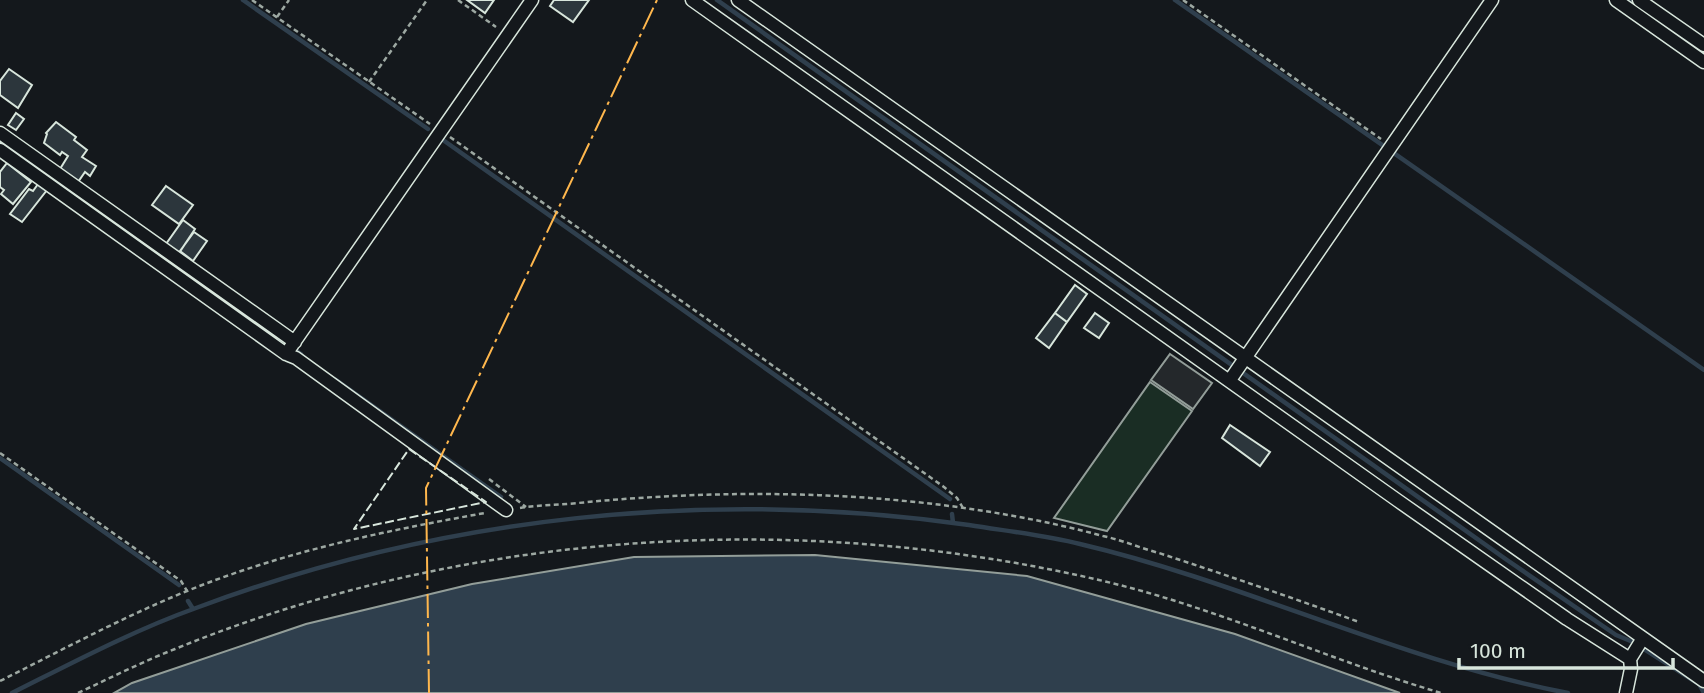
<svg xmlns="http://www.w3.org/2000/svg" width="1704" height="693" viewBox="0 0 1704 693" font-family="'Fira Sans',sans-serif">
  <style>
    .green { fill: #1a2d24; stroke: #939e99; stroke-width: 2 }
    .parking { fill: #24282b; stroke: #939e99; stroke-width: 2 }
    .water { fill: #2f3f4d; stroke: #939e99; stroke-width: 2 }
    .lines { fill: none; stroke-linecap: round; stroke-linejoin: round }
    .stream { stroke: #2f3f4d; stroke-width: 4.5 }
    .building { fill: #2c363c; stroke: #d8e6dc; stroke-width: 2 }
    .minor-casing { stroke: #d8e6dc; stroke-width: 15 }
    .path { stroke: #9da8a2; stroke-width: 2.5; stroke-dasharray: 5 3.5; stroke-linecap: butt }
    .minor { stroke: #14181c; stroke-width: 12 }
    .fence { stroke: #d8e6dc; stroke-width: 2; stroke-dasharray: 9 3.5; stroke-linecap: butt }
    .power { stroke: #ffb74d; stroke-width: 2; stroke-dasharray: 24 5 3.5 5; stroke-linecap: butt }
  </style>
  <rect width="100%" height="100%" fill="#14181c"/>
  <path class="green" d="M1150 382 1192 411 1107 531 1054 518Z"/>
  <path class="parking" d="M1170 354 1212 383 1193 409 1151 380Z"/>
  <path class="water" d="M815 555 1027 576 1235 634 1400 693H114L132 683 306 624 472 584 634 557Z"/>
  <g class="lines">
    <path class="stream" d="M243 0 428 129
      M717 0 1507 560 1616 635 1633 642 1699 684 1704 693
      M1175 0 1704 370
      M1628 0 1704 53
      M443 140 950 499
      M0 141 301 354
      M336 380 501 497
      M0 458 179 585
      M952 514 953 523
      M188 601 193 609
      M12 693C72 663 132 631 196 608 442 516 708 488 969 525 1006 531 1044 535 1080 544 1246 583 1400 661 1568 693"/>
  </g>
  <path class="building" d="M467 0H494L485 13Z
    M554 0H589L573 22 550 6Z
    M9 69 32 85 18 108 0 95V81Z
    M16 113 24 119 16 130 8 125Z
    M56 122 76 137 74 140 87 150 82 157 96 166 90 176 85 172 78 182 60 169 68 156 62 152 60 155 44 143 47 134 46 133Z
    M7 163 31 182 13 204 1 194 4 190 0 187V172Z
    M38 184 47 190 22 222 10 214 29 189 33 191Z
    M166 186 193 205 179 224 152 205Z
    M183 220 195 229 179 253 166 244Z
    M194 232 207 241 193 261 180 251Z
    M1075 285 1087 294 1067 322 1055 313Z
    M1055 313 1067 322 1049 348 1036 338Z
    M1095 313 1109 323 1099 338 1084 328Z
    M1230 425 1270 452 1260 466 1222 438Z"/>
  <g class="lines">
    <defs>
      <path id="minor" d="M692 0 1397 500 1567 619 1630 659
        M738 0 1704 681
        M1616 0 1704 62
        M1639 0 1704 45
        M0 133 295 342
        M0 150 286 354 296 358 506 510
        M286 354 532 0
        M1230 380 1492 0
        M1626 693 1631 669 1630 659 1643 638"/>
    </defs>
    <use href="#minor" class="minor-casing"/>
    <path class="path" d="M252 0 430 124
      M458 0 496 27
      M1183 0 1381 139
      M277 17 289 0
      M369 82 427 0
      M450 137 944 487 957 498 963 508
      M0 453 181 581 187 591
      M489 479 526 507
      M520 508C539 505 558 505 578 503 749 486 936 491 1103 536 1122 540 1140 548 1159 553 1226 575 1293 598 1359 622
      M0 681C62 650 123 617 187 591 283 552 384 531 485 513
      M78 693C110 678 142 662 175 649 464 531 795 509 1099 580 1216 607 1326 659 1441 693"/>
    <use href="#minor" class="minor"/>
    <path class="fence" d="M409 449 486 502 354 529Z"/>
    <path class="power" d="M429 693 426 488 657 0"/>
  </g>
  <path d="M1459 658v10h214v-10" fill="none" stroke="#d8e6dc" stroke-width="3.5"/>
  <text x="1470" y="658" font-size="21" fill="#d8e6dc" stroke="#14181c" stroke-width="5" paint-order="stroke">100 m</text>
</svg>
